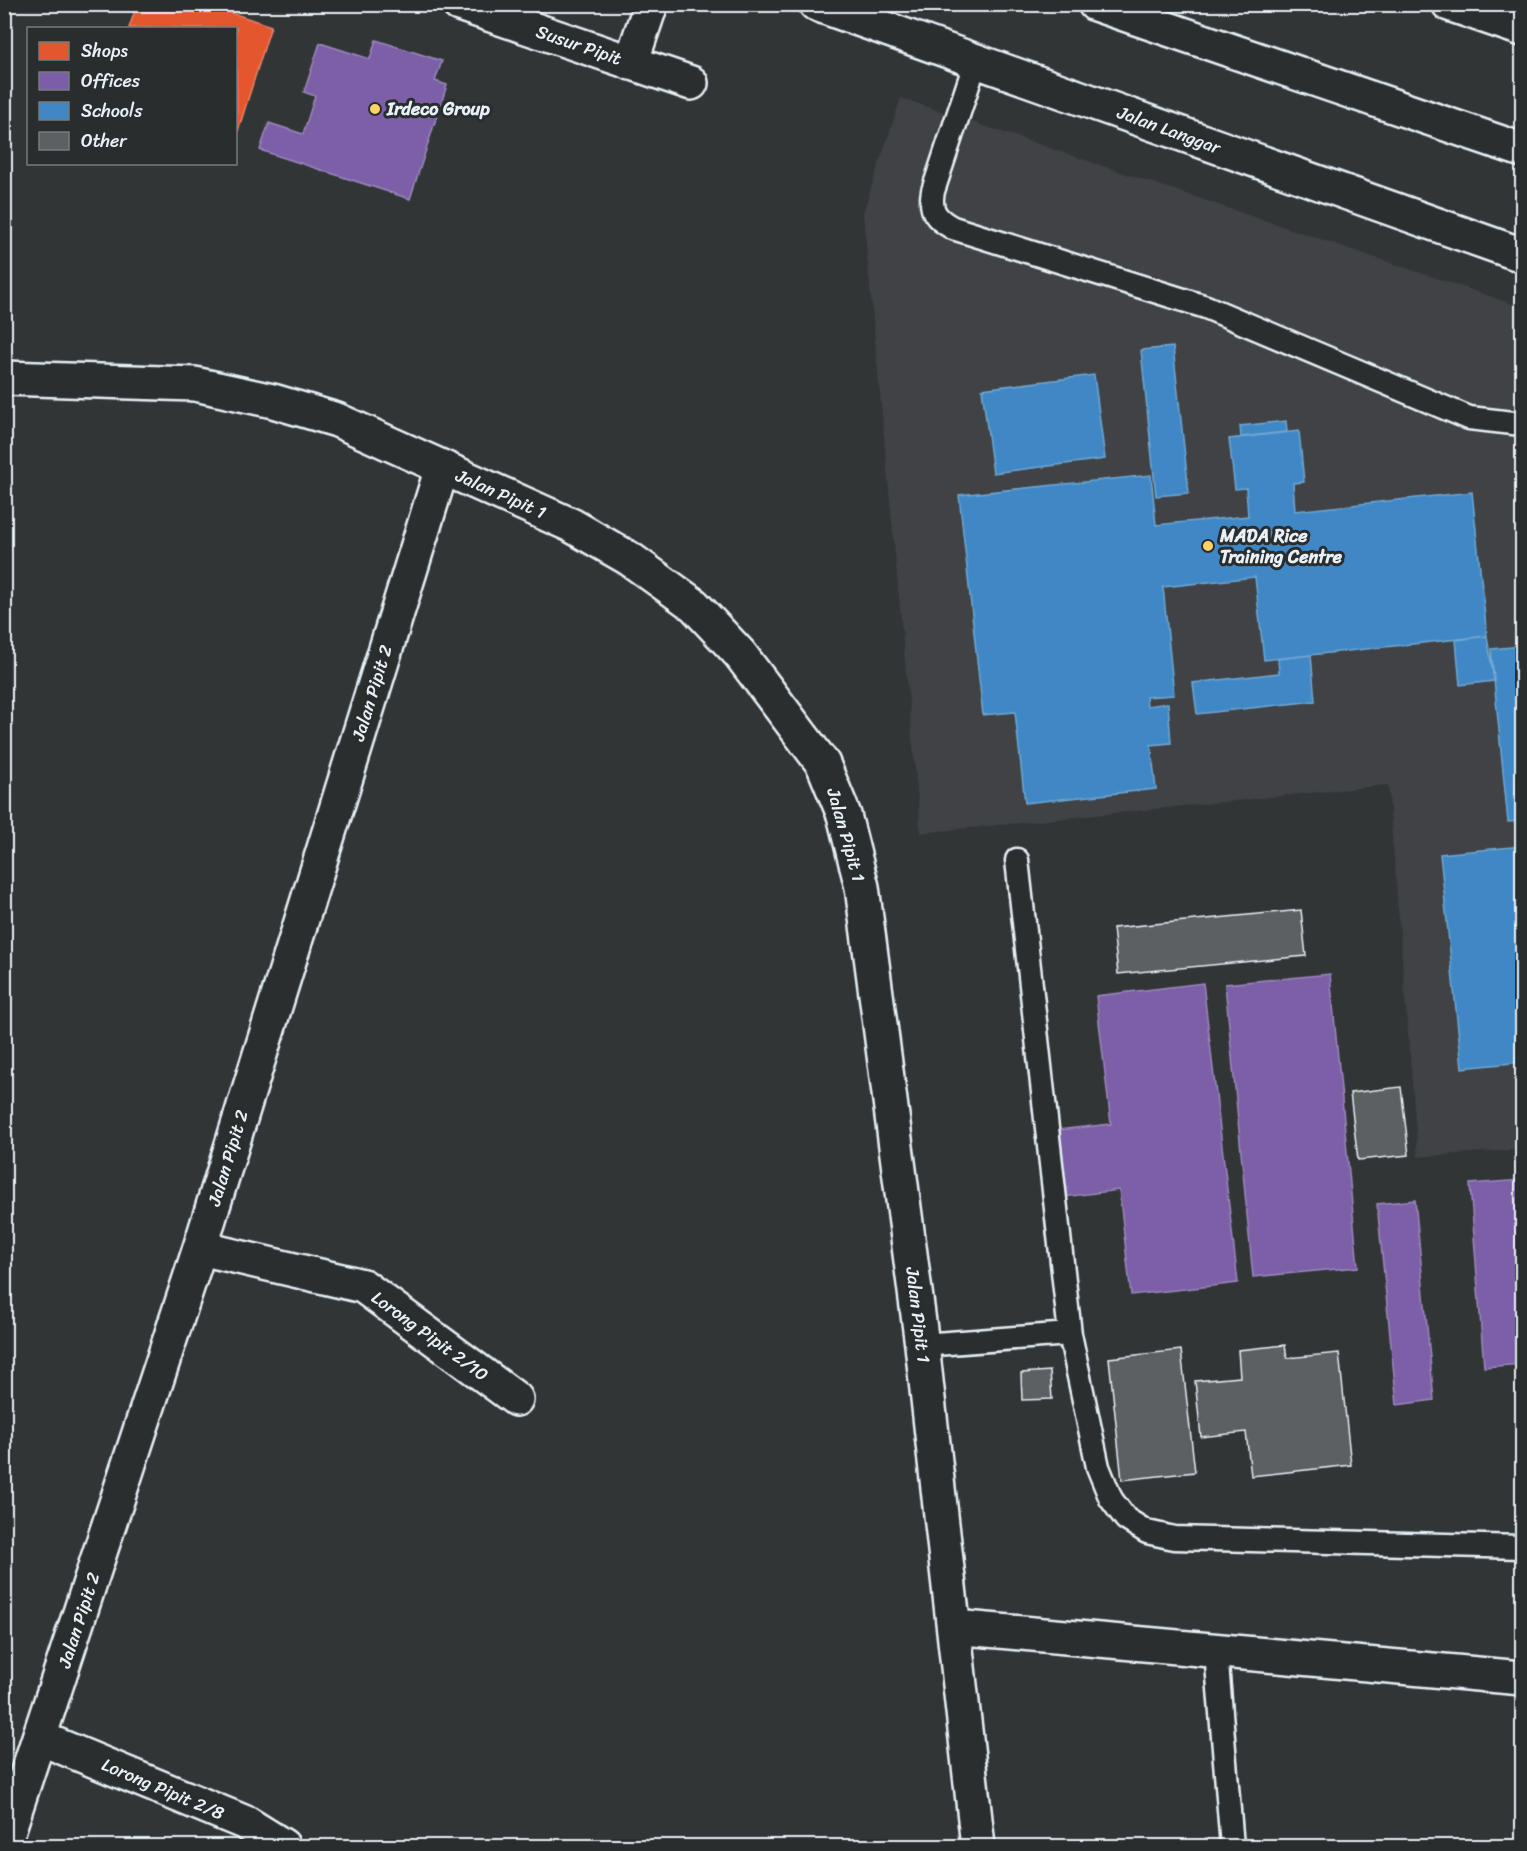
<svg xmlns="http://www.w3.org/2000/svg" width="1527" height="1851" viewBox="0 0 1527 1851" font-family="Sriracha,sans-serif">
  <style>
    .built { fill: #3f4244 }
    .shops { fill: #e4572e; stroke: #e5856b; stroke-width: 1.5 }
    .offices { fill: #7b5ea7; stroke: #9c8abf; stroke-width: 1.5 }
    .schools { fill: #3f88c5; stroke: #72a8d4; stroke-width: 1.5 }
    .building { fill: #5c6063; stroke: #e8f1f8; stroke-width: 1.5 }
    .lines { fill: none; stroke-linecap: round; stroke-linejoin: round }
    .service-casing { stroke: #e8f1f8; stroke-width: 27 }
    .minor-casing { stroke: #e8f1f8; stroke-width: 38 }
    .primary-casing { stroke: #e8f1f8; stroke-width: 38 }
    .service { stroke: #2a2d2e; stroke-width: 22 }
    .minor { stroke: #2a2d2e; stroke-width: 33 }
    .primary { stroke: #2a2d2e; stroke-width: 33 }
    .poi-dot { fill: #ffd166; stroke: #2a2d2e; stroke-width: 2 }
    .labels { text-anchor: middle; stroke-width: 6; stroke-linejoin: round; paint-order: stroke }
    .street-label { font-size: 18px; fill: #e8f1f8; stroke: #2a2d2e }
    .poi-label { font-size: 18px; font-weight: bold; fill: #e8f1f8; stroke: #2a2d2e; text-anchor: start }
  </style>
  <rect width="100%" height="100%" fill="#323536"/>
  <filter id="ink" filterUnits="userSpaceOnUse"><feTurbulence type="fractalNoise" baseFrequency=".0167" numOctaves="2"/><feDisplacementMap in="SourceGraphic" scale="12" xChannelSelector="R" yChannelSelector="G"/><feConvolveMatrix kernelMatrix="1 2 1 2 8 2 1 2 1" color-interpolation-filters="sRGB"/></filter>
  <g filter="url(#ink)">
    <path class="built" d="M901 98 1522 307V1149L1418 1157 1388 785 921 833 863 212Z"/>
    <path class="shops" d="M137 4H205L271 26 237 134 236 28H129Z"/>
    <path class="offices" d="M376 40 442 61 435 81 447 85 410 199 260 150 269 123 303 134 315 96 304 92 320 43 370 59Z
      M1330 974 1358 1267 1253 1277 1225 984Z
      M1203 983 1238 1283 1131 1295 1119 1190 1056 1198 1049 1131 1111 1124 1096 996Z
      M1522 1180V1364L1484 1367 1470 1184Z
      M1415 1200 1434 1400 1397 1405 1377 1204Z"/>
    <path class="schools" d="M1173 347 1189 493 1156 496 1141 350Z
      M1094 375 1105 459 993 473 982 389Z
      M1286 421 1287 432 1241 437 1240 426Z
      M1299 431 1304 482 1293 483 1295 511 1472 492 1487 636 1264 660 1255 577 1163 587 1174 695 1146 697 1147 706 1168 703 1171 743 1151 745 1156 789 1025 803 1015 712 983 715 959 495 1151 475 1156 525 1248 516 1246 488 1235 489 1229 439Z
      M1487 636 1494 681 1460 685 1456 640Z
      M1522 646V821L1508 822 1491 649Z
      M1311 655 1315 701 1197 714 1193 683 1279 673 1278 659Z
      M1522 846V1062L1462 1068 1440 854Z"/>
    <path class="building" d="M1301 910 1306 956 1118 974 1113 928Z
      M1401 1087 1409 1155 1358 1160 1350 1093Z
      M1285 1345 1287 1358 1339 1353 1351 1465 1251 1476 1246 1432 1201 1437 1195 1381 1240 1377 1238 1350Z
      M1181 1350 1195 1472 1122 1480 1109 1358Z
      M1050 1371 1052 1399 1022 1400 1021 1373Z"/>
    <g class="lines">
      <defs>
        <path id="service" d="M976 61 933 191C929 211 936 219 953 228L1206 307 1469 418 1522 424
          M1017 860 1070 1334 1098 1467 1111 1499 1126 1519 1147 1532 1174 1538 1522 1547
          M922 1345 1070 1334
          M1216 1652 1232 1846"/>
        <path id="minor" d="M459 4 691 83
          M1449 4 1522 29
          M631 63 651 4
          M4 378 195 384 273 401 337 420 571 525 630 559 694 605 740 654 823 764 844 815 862 887 922 1345 978 1846
          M200 1248 363 1286 516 1399
          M954 1627 1522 1678
          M40 1738 246 1823 283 1846
          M4 1844 200 1248 442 468"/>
        <path id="primary" d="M816 4 1522 255
          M1095 4 1522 150"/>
      </defs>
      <use href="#service" class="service-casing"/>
      <use href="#minor" class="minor-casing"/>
      <use href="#primary" class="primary-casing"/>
      <use href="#service" class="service"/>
      <use href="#minor" class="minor"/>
      <use href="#primary" class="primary"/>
    </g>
  </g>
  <g class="poi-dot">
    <circle cx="375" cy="109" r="6"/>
    <circle cx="1208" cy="546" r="6"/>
  </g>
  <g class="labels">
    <g class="street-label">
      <text transform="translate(579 45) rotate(19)" y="6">Susur Pipit</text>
      <text transform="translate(1169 130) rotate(20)" y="6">Jalan Langgar</text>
      <text transform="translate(501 494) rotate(24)" y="6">Jalan Pipit 1</text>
      <text transform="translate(372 693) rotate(-73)" y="6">Jalan Pipit 2</text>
      <text transform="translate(846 835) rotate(74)" y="6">Jalan Pipit 1</text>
      <text transform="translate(228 1158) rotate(-73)" y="6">Jalan Pipit 2</text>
      <text transform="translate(918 1315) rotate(83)" y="6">Jalan Pipit 1</text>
      <text transform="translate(430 1336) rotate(36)" y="6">Lorong Pipit 2/10</text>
      <text transform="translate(79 1620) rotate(-72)" y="6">Jalan Pipit 2</text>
      <text transform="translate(163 1789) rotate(23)" y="6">Lorong Pipit 2/8</text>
    </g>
    <g class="poi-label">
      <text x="387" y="115">Irdeco Group</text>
      <text x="1220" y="542">MADA Rice<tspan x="1220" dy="21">Training Centre</tspan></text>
    </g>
  </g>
  <rect width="1527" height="1851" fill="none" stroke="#2a2d2e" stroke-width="24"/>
  <rect x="12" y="12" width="1503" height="1827" fill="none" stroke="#e8f1f8" stroke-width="2" filter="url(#ink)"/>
  <rect x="27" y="27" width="210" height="138" fill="#2a2d2e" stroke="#767b7f" stroke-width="1.5"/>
  <rect x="39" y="42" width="30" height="18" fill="#e4572e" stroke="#767b7f" stroke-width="1.5"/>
  <text x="81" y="57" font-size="18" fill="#e8f1f8">Shops</text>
  <rect x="39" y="72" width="30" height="18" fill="#7b5ea7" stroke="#767b7f" stroke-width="1.5"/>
  <text x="81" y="87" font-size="18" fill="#e8f1f8">Offices</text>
  <rect x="39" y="102" width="30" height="18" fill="#3f88c5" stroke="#767b7f" stroke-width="1.5"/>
  <text x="81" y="117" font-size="18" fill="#e8f1f8">Schools</text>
  <rect x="39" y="132" width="30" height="18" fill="#5c6063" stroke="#767b7f" stroke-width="1.5"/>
  <text x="81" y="147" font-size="18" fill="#e8f1f8">Other</text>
</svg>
